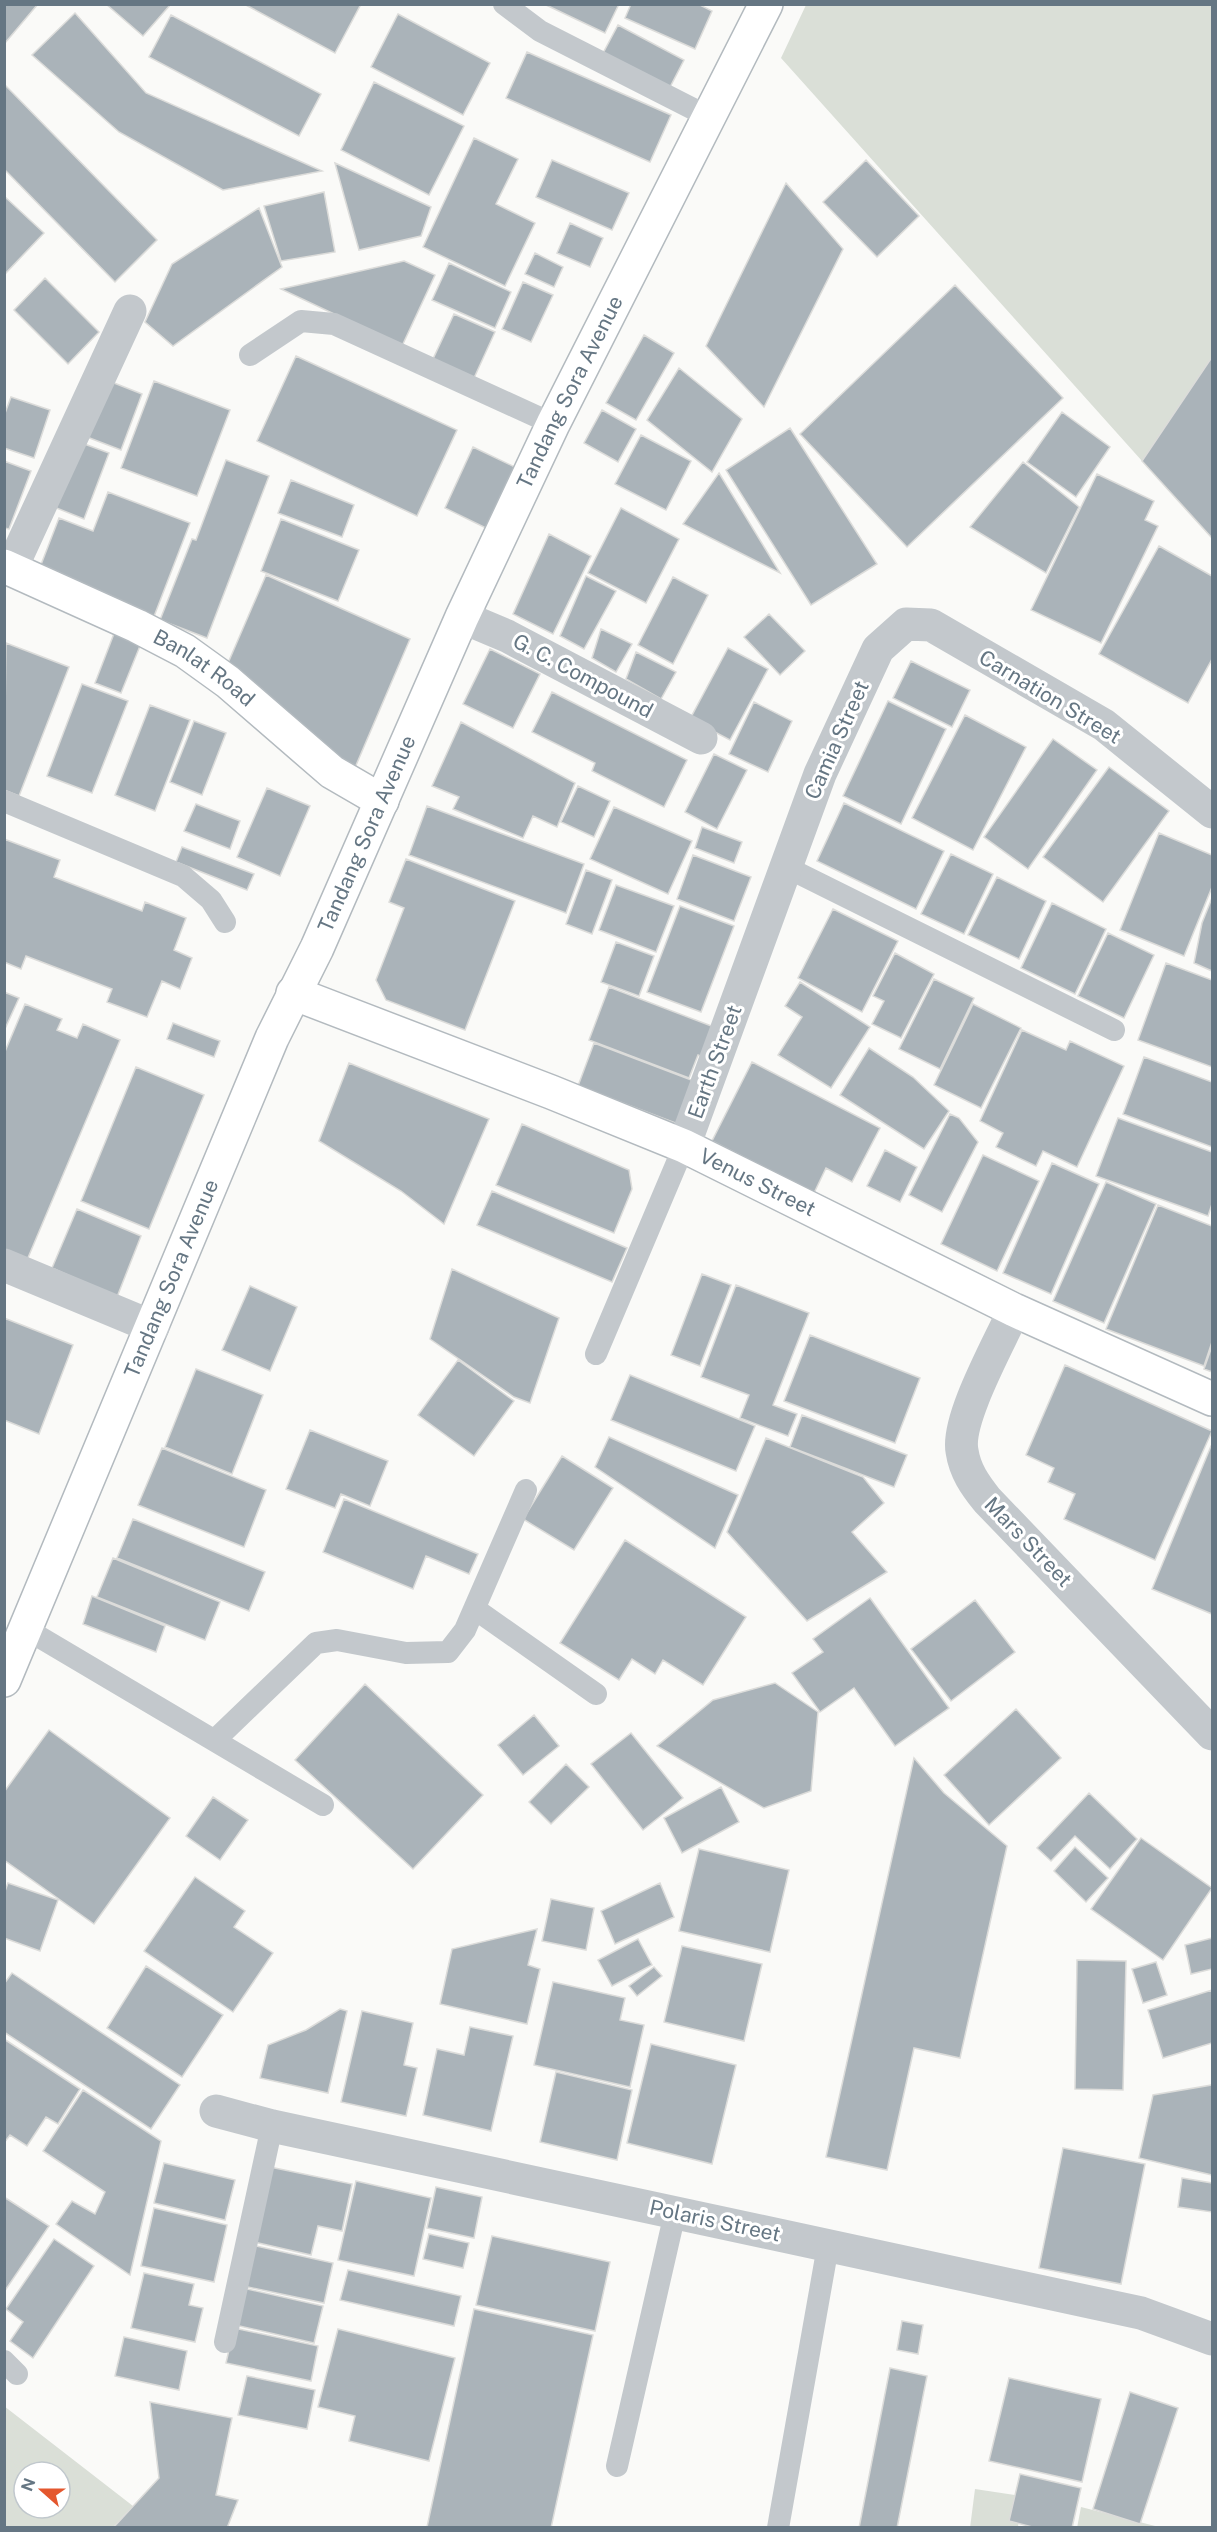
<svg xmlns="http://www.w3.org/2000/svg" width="1217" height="2532" viewBox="0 0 1217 2532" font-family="'Public Sans',sans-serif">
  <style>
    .green { fill: #dadfd7; fill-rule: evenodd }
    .building { fill: #aab3b9; stroke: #dcdcda; stroke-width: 1.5 }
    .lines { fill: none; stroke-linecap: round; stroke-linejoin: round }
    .secondary-casing { stroke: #b3babf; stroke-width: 36 }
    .lane { stroke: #c3c8cc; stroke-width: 22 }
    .street { stroke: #c3c8cc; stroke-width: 33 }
    .secondary { stroke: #fff; stroke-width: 33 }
    .labels { text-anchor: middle; stroke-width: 6; stroke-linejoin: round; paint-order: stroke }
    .street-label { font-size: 21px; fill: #657683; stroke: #fff }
  </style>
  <rect width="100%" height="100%" fill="#fafaf8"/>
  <path class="green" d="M806 5H1212V357L1142 461 781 58Z
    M4 2406 133 2506 113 2527H5ZM24 2472H60V2508H24Z
    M975 2489 1022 2496 1018 2527 970 2528Z
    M1081 2507 1159 2527 1077 2528Z"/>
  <path class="building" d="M4 4H38L5 43H4Z
    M106 4H171L143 36Z
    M244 4H361L335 53Z
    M544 4H619L605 33Z
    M631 4H698L712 11 695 49 625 18Z
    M75 13 146 93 322 171 223 190 119 132 32 55Z
    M398 14 490 63 463 115 371 67Z
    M171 15 321 94 299 136 149 57Z
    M618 25 684 60 668 91 601 57Z
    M527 52 671 115 650 162 506 98Z
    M374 82 464 126 429 195 341 150Z
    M5 85 157 240 115 282 4 169Z
    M474 138 518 159 496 204 535 223 505 286 423 247Z
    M552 160 629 193 612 230 536 197Z
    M866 160 919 216 877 257 823 202Z
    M335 163 431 207 421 236 359 250Z
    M786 183 843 249 764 407 706 346Z
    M324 192 335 252 281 261 264 206Z
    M4 196 44 233 4 275Z
    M259 208 282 267 173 346 145 322 172 264Z
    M570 223 603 238 590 267 557 253Z
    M535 253 563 267 554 287 525 274Z
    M404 261 435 275 402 346 281 289Z
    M449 263 511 292 495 328 432 300Z
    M45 278 99 332 68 364 14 310Z
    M523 282 553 295 531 342 502 329Z
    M955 285 1063 398 907 547 800 434Z
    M454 314 495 332 474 378 433 359Z
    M644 335 674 353 636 420 606 403Z
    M296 356 457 430 417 516 257 441Z
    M1212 357V538L1142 461Z
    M679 368 742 419 712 472 647 420Z
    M109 381 142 394 121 450 87 437Z
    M154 381 230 410 197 496 121 468Z
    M11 397 50 410 34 458 4 448V416Z
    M602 410 636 429 618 462 584 443Z
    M1062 412 1110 447 1076 497 1027 462Z
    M790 428 877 564 811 605 726 470Z
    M641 435 691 461 666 510 615 484Z
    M79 442 109 453 84 519 54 507Z
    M473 447 521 470 492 531 445 508Z
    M226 460 269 476 207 638 160 620 192 539 196 540Z
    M4 461 31 471 9 529 4 528Z
    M1023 462 1079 507 1046 573 970 527Z
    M719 473 780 573 683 524Z
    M1097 474 1154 501 1145 520 1158 526 1101 643 1031 610Z
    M291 480 354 505 342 537 278 513Z
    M108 492 190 523 153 619 37 575 59 518 93 531Z
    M621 508 679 539 646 603 588 573Z
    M281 519 359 550 338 601 261 571Z
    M549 534 591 556 553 634 513 614Z
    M1159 546 1212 576V659L1188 703 1099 654Z
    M266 575 410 639 351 777 225 670Z
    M586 576 616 591 584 649 560 636Z
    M673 577 708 595 673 664 638 645Z
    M769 614 805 651 780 675 744 637Z
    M601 629 632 644 616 672 592 658Z
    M115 631 142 641 121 693 95 683Z
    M6 643 69 667 19 796 4 790Z
    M728 648 768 669 730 740 690 719Z
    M490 649 540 674 513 728 463 704Z
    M636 652 676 672 661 699 626 679Z
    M911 661 970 690 952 727 893 698Z
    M82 684 128 701 92 793 47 776Z
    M552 692 687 760 664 807 592 771 595 763 532 732Z
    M888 701 946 729 901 824 843 796Z
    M754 702 792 721 768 772 729 754Z
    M150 705 190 720 155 811 115 795Z
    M965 715 1026 747 973 850 912 818Z
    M194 721 226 733 202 795 170 782Z
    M461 722 575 783 557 827 533 816 523 838 453 809 459 797 432 786Z
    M1053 739 1097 770 1028 869 984 837Z
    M714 754 747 770 717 829 685 812Z
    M1109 767 1169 811 1103 902 1043 857Z
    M578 786 610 801 594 837 561 822Z
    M267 788 310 806 280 876 237 857Z
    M844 803 944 851 916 909 817 861Z
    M196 804 240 821 230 849 184 831Z
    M427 806 584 864 566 913 409 855Z
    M614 807 692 841 668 894 590 859Z
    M702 827 742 842 734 863 695 848Z
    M1159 833 1212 855V887L1184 956 1120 930Z
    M4 839 60 860 54 877 142 911 145 902 186 918 174 950 192 958 180 989 162 981 147 1017 107 1002 112 989 26 956 21 969 4 962Z
    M182 847 254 874 247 890 176 862Z
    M951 854 993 874 964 934 921 914Z
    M693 855 751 877 734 921 677 899Z
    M406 859 515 901 465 1030 386 1000 376 980 404 908 389 902Z
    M586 870 612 880 592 934 566 924Z
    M997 877 1046 901 1019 959 968 935Z
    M616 885 674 906 656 952 599 930Z
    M1212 898V971L1194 963 1202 923Z
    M1052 903 1106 929 1075 994 1021 968Z
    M680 906 734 926 701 1012 647 992Z
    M833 909 898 941 862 1012 798 978Z
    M1108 933 1154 955 1124 1018 1078 996Z
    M616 942 654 956 639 996 601 982Z
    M895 953 934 974 901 1038 872 1024 884 1001 873 996Z
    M1166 963 1212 980V1067L1138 1040Z
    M934 979 974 998 940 1069 899 1049Z
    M800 982 870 1027 831 1088 778 1055 802 1017 785 1006Z
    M609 987 714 1027 703 1057 698 1055 689 1078 589 1040Z
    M4 992 19 998 4 1031Z
    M25 1004 62 1019 57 1030 77 1038 83 1024 120 1040 27 1260 4 1251V1054Z
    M973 1004 1021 1028 981 1108 934 1085Z
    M173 1023 220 1041 214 1057 167 1039Z
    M1022 1030 1066 1050 1070 1041 1124 1066 1077 1167 1043 1151 1036 1166 996 1147 1003 1133 980 1121Z
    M594 1043 694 1081 678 1124 578 1086Z
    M869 1048 913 1077 949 1111 924 1149 840 1095Z
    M1144 1057 1212 1082V1147L1123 1114Z
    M752 1062 880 1128 852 1182 826 1168 814 1193 712 1141Z
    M349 1063 489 1119 444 1224 401 1191 319 1141Z
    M136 1067 204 1095 149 1229 81 1201Z
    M950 1114 959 1118 978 1142 942 1212 909 1195Z
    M1118 1118 1212 1152V1204L1208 1216 1096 1176Z
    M522 1124 629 1170 632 1189 614 1233 496 1185Z
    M885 1150 917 1167 900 1202 867 1186Z
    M983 1155 1039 1181 997 1271 941 1244Z
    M1052 1163 1099 1184 1051 1294 1003 1273Z
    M1106 1182 1156 1204 1104 1323 1053 1301Z
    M492 1191 627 1248 612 1282 477 1225Z
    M1158 1205 1212 1226V1342L1204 1366 1106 1329Z
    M77 1209 141 1236 117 1297 52 1268Z
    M452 1269 559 1318 530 1403 514 1397 430 1339Z
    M702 1274 731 1285 700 1366 671 1355Z
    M736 1285 809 1313 773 1405 797 1414 788 1436 740 1418 749 1395 701 1377Z
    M250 1286 297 1307 270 1371 222 1350Z
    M4 1318 73 1345 39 1434 4 1420Z
    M810 1335 920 1378 895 1443 784 1401Z
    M1212 1346V1372L1204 1369Z
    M458 1360 514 1401 474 1456 418 1415Z
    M1065 1365 1212 1431 1155 1560 1064 1519 1075 1494 1048 1482 1054 1468 1026 1455Z
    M196 1369 263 1395 232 1474 165 1447Z
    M630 1375 755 1426 736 1471 611 1420Z
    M802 1415 907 1455 894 1487 790 1447Z
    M310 1430 388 1461 370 1506 341 1494 335 1508 286 1489Z
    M609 1437 738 1495 715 1548 595 1467Z
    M766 1438 863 1477 884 1503 852 1532 887 1572 807 1621 727 1532Z
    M1211 1446H1212V1614L1152 1589Z
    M162 1448 266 1490 244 1547 138 1505Z
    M562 1456 613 1488 574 1550 523 1519Z
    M344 1499 478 1554 469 1574 426 1556 413 1589 323 1552Z
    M133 1519 265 1572 249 1611 117 1558Z
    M625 1540 746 1617 703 1685 663 1660 655 1674 632 1659 619 1680 560 1643Z
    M113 1558 220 1602 205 1640 97 1597Z
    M92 1596 165 1626 156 1652 83 1624Z
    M870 1598 949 1708 895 1746 854 1688 820 1712 792 1673 823 1652 813 1639Z
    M975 1600 1015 1652 951 1701 911 1649Z
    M775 1683 818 1712 811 1791 764 1808 657 1746 713 1700Z
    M365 1684 483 1795 413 1869 295 1760Z
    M1016 1709 1061 1758 989 1825 944 1775Z
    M534 1715 559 1746 523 1775 498 1745Z
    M49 1730 170 1818 94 1924 4 1860V1792Z
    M631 1733 683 1798 643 1830 591 1764Z
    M914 1758 944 1793 1007 1846 960 2058 914 2048 887 2170 826 2157Z
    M566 1764 589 1787 551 1824 529 1802Z
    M721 1787 739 1822 682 1853 664 1818Z
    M1089 1793 1137 1839 1110 1869 1075 1836 1051 1861 1037 1848Z
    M213 1797 248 1820 220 1860 186 1836Z
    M1141 1838 1212 1888 1163 1960 1091 1909Z
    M1075 1847 1108 1878 1086 1902 1054 1871Z
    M699 1849 789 1870 770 1952 679 1931Z
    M195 1877 245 1911 234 1927 273 1953 233 2012 144 1951Z
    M8 1883 58 1900 40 1951 4 1938V1894Z
    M660 1883 674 1917 615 1944 601 1911Z
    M551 1899 594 1908 586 1950 542 1941Z
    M537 1929 528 1965 540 1969 527 2024 440 2004 452 1949Z
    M1212 1938V1969L1191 1974 1185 1945Z
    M638 1939 652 1965 612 1986 598 1960Z
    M682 1946 762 1964 744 2041 664 2022Z
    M1077 1960 1126 1961 1123 2090 1075 2089Z
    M1156 1962 1167 1995 1143 2003 1132 1969Z
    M146 1966 223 2015 182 2077 107 2028Z
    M654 1967 662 1976 637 1996 629 1986Z
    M12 1973 180 2085 151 2129 4 2032V1984Z
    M553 1982 625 1998 620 2020 644 2025 630 2087 534 2065Z
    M1212 1990V2043L1163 2058 1148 2010Z
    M340 2009 347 2011 328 2093 260 2078 268 2045 306 2030Z
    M362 2011 413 2023 404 2065 417 2068 406 2116 341 2102Z
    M470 2027 513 2036 491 2131 423 2115 437 2049 464 2055Z
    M4 2039 80 2089 58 2124 46 2117 27 2146 10 2135 4 2143Z
    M651 2044 736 2065 712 2164 627 2143Z
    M556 2072 632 2090 617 2160 540 2142Z
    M1212 2085V2175L1139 2158 1153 2095Z
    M83 2090 161 2141 130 2275 56 2224 72 2201 95 2214 105 2192 43 2151Z
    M1063 2148 1145 2164 1121 2284 1039 2268Z
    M164 2163 235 2180 225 2220 154 2203Z
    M270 2167 352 2184 342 2231 318 2226 311 2255 254 2242Z
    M1182 2178 1212 2183V2212L1178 2207Z
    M356 2181 431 2198 414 2276 338 2260Z
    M436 2187 482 2197 474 2238 427 2228Z
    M4 2197 49 2226 4 2292Z
    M154 2208 227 2225 214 2282 141 2266Z
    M429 2234 469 2243 463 2268 423 2259Z
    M492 2236 610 2262 595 2331 476 2305Z
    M54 2239 94 2266 33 2358 10 2341 23 2322 6 2309Z
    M252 2245 333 2263 324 2303 243 2286Z
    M348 2270 461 2296 454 2326 340 2300Z
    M144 2273 194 2284 189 2305 203 2308 195 2342 131 2328Z
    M243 2288 323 2306 314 2343 235 2325Z
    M474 2309 593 2335 551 2528 427 2527Z
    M902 2321 923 2325 918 2354 897 2350Z
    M234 2328 318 2346 311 2381 226 2363Z
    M338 2329 455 2358 429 2461 349 2441 355 2416 318 2407Z
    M124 2337 187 2351 179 2390 115 2376Z
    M890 2368 927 2376 897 2528H859Z
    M247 2376 315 2390 307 2429 238 2415Z
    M1009 2378 1101 2399 1082 2482 989 2461Z
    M1130 2392 1178 2408 1140 2524 1093 2509Z
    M150 2402 232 2418 216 2495 238 2500 227 2528H113L159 2478Z
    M1020 2474 1081 2488 1072 2528H1036L1009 2521Z"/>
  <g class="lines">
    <defs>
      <g id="secondary">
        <path id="s1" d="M4 566 137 626 185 651 228 682 332 772 382 801"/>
        <path id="s2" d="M293 993 551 1092 684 1146 1014 1310 1212 1399"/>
        <path id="s3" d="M4 1680 272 1038 317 948 462 617 553 424 766 4"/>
      </g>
    </defs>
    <use href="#secondary" class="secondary-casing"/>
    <path class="lane" d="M504 4 540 31 709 117
      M250 355 301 321 334 324 553 424
      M4 801 183 876 211 900 225 922
      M786 867 1114 1030
      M596 1354 684 1146
      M475 1609 596 1694
      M26 1629 323 1805
      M216 1739 316 1643 337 1640 406 1653 448 1652 465 1630 526 1490
      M225 2342 272 2126
      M4 2361 17 2374
      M617 2466 675 2213
      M778 2528 828 2246"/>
    <path class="street" d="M11 569 130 311
      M462 617 507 636 701 738
      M684 1146 820 774 878 649 906 624 931 625 1104 725 1212 812
      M4 1265 153 1327
      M1014 1310C1000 1342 956 1419 962 1451 965 1471 975 1485 987 1500L1212 1734
      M216 2111 272 2126 1141 2313 1212 2339"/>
    <use href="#secondary" class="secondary"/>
  </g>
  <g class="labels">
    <g class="street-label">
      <text dy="7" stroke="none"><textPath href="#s3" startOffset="1407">Tandang Sora Avenue</textPath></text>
      <text dy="7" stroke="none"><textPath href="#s1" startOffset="225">Banlat Road</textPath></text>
      <text transform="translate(583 676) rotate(28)" y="7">G. C. Compound</text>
      <text transform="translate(1050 697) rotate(31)" y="7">Carnation Street</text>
      <text transform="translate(837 740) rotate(-66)" y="7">Camia Street</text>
      <text dy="7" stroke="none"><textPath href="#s3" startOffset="921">Tandang Sora Avenue</textPath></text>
      <text transform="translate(715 1062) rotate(-70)" y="7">Earth Street</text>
      <text dy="7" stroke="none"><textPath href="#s2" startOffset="502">Venus Street</textPath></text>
      <text dy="7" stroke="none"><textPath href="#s3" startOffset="435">Tandang Sora Avenue</textPath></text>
      <text transform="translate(1028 1542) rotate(46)" y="7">Mars Street</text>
      <text transform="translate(715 2221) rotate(12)" y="7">Polaris Street</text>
    </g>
  </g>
  <rect width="1217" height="2532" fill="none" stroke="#657683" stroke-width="12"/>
  <g transform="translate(42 2490) rotate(291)"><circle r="28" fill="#ffffff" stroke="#c1c8cd" stroke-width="1.5"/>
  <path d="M0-4.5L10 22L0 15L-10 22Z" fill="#e4572e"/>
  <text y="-9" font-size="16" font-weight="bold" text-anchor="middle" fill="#657683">N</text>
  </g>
</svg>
